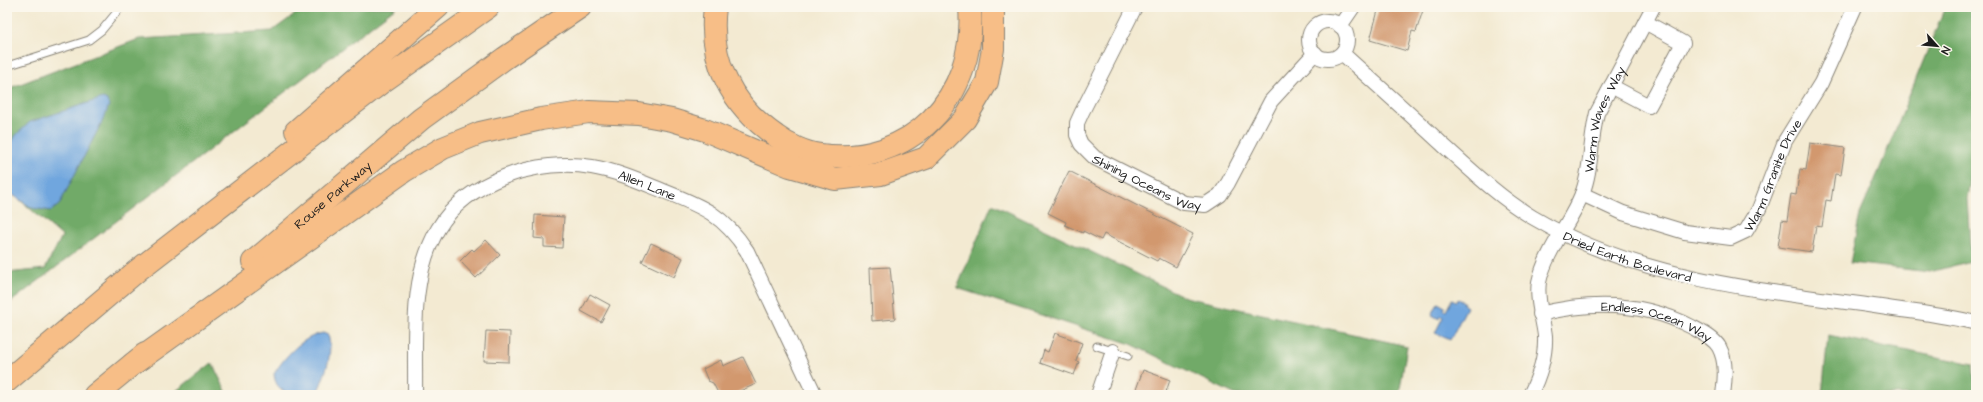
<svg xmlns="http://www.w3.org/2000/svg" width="1983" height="402" viewBox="0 0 1983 402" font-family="'Architects Daughter',sans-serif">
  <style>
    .forest { fill: #71aa68; stroke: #466342 }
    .water { fill: #70a6de; stroke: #46617d }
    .building { fill: #d2986e }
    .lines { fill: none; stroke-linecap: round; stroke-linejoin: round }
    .lane-casing { stroke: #888377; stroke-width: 9 }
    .street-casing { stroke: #888377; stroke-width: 16 }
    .primary-casing { stroke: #888377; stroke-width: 24 }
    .lane { stroke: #fff; stroke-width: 7 }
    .street { stroke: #fff; stroke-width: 14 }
    .primary { stroke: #f7be87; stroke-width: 22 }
    .labels { text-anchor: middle; stroke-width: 3.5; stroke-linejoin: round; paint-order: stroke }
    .street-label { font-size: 13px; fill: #1c1c1c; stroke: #fbf7ec }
  </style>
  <rect width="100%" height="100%" fill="#fbf7ec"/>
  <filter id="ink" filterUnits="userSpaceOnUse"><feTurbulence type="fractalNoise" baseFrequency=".025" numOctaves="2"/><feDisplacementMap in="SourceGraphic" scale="8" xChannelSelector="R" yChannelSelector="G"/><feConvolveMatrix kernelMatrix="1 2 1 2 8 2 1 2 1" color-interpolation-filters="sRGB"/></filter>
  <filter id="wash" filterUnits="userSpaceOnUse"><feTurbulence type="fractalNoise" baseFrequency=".012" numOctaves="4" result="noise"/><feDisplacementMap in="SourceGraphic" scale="16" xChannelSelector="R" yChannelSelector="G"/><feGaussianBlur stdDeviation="0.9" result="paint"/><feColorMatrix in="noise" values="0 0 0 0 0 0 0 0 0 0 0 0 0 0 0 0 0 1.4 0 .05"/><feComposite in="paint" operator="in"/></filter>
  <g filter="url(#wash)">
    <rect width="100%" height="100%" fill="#f3ead2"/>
    <path class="forest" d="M305 7H396L7 305V273L45 269 62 236 7 189V89L139 39 272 31Z
      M1945 7H1976V147L1967 198 1971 261 1930 272 1850 263 1860 214 1880 168Z
      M992 204 1185 297 1407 346 1399 395H1236L1131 344 957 288Z
      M1828 335 1973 364 1976 395H1822Z
      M212 363 228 395H171Z"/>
    <path class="water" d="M103 98 107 100 109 105 105 116 59 205 51 211 32 208 7 191V150L16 135 30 122Z
      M1452 299 1456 301 1458 299 1464 302 1463 304 1467 307 1450 340 1435 333 1443 317 1440 316 1439 319 1432 315 1438 303 1445 307 1444 310 1446 311Z
      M323 333 328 335C334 354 324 378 316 395 298 395 276 397 274 374 285 356 302 337 323 333Z"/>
    <g id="blocks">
      <path class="building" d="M1379 7H1424L1416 32 1412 31 1407 51 1370 40Z
        M1810 143 1845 148 1841 175 1835 174 1831 201 1826 200 1822 227 1816 226 1812 252 1778 247 1782 220 1787 221 1791 194 1796 195 1800 169 1806 170Z
        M1069 171 1193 234 1176 267 1159 258 1157 261 1104 234 1101 240 1083 231V233L1065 225 1066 222 1048 213Z
        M535 215 564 217 562 248 544 247V239L534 238Z
        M486 240 500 255 476 278 460 261 472 249 474 251Z
        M651 243 683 258 674 277 642 262Z
        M890 267 895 319 872 321 870 268Z
        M590 294 610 305 601 322 581 311Z
        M486 331 510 332 509 362 484 361Z
        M1055 333 1082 343 1076 361 1079 362 1074 375 1040 363 1044 350 1048 352Z
        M743 357 756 384 731 395H719L713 383 708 381 703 369 721 360 723 366Z
        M1143 370 1170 380 1165 395H1134Z"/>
    </g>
  </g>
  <g filter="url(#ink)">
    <use href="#blocks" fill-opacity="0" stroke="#888377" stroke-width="1"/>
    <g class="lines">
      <defs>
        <path id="lane" d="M7 66 89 40 102 30 121 7
          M1097 346 1128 356"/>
        <g id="street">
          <path id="s1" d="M1135 7 1082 112 1077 123V135L1081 144 1095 158 1184 203 1205 205 1220 195 1228 183 1271 101 1315 53"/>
          <circle cx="1328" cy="40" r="19"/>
          <path d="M1340 26 1353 7"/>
          <path id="s2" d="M1343 54C1376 84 1410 114 1443 145 1471 170 1499 197 1532 217 1638 280 1761 290 1881 307 1913 312 1945 315 1976 323"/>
          <path d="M1611 86 1649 106 1683 43 1645 22"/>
          <path id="s3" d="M1582 194 1623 213 1685 232 1731 238 1746 231 1759 209 1785 141 1821 83 1855 7"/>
          <path id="s4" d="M1540 314C1592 301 1644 302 1692 327 1701 332 1714 338 1719 347 1727 362 1725 379 1723 395"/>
          <path id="s5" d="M415 395C416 340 409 278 438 229 467 180 538 158 592 167 616 171 639 181 661 190 701 206 722 213 747 251L815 395"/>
          <path d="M1098 395 1113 351"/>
          <path id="s6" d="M1530 395C1539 377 1546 357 1545 336 1543 318 1536 300 1539 282 1546 250 1570 224 1582 194 1592 169 1590 140 1597 113L1653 7"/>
        </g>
        <g id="primary">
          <path d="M715 7C708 61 732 106 776 136 788 145 805 153 820 155 911 167 977 97 970 7"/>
          <path d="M296 131 438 7"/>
          <path id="s7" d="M253 262 421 119 505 58 580 7"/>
          <path d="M133 364 404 171 443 148 480 133 541 119 589 112 639 114 672 120 705 130 790 166 835 179 881 174 926 158 965 119 987 82 993 49V7"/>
          <path d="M7 381 138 270 382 82 488 7"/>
          <path d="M95 395 145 354"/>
        </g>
      </defs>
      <use href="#lane" class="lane-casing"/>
      <use href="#street" class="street-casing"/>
      <use href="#primary" class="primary-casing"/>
      <use href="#lane" class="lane"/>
      <use href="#street" class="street"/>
      <use href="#primary" class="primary"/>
    </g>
  </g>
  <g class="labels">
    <g class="street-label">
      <text dy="5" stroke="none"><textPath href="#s6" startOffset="293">Warm Waves Way</textPath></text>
      <text dy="5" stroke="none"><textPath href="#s3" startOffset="235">Warm Granite Drive</textPath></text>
      <text dy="5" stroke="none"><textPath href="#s1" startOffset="229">Shining Oceans Way</textPath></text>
      <text dy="5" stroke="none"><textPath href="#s5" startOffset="403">Allen Lane</textPath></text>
      <text dy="5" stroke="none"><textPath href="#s7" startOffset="104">Rouse Parkway</textPath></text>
      <text dy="5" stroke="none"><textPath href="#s2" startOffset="354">Dried Earth Boulevard</textPath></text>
      <text dy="5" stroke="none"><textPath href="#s4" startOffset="120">Endless Ocean Way</textPath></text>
    </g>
  </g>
  <rect width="1983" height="402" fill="none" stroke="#fbf7ec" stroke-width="24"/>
  <g transform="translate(1937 46) rotate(117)" stroke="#fbf7ec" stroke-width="3" paint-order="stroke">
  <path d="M0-3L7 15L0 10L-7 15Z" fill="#1c1c1c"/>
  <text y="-6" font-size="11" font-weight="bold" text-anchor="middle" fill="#1c1c1c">N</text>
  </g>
</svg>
